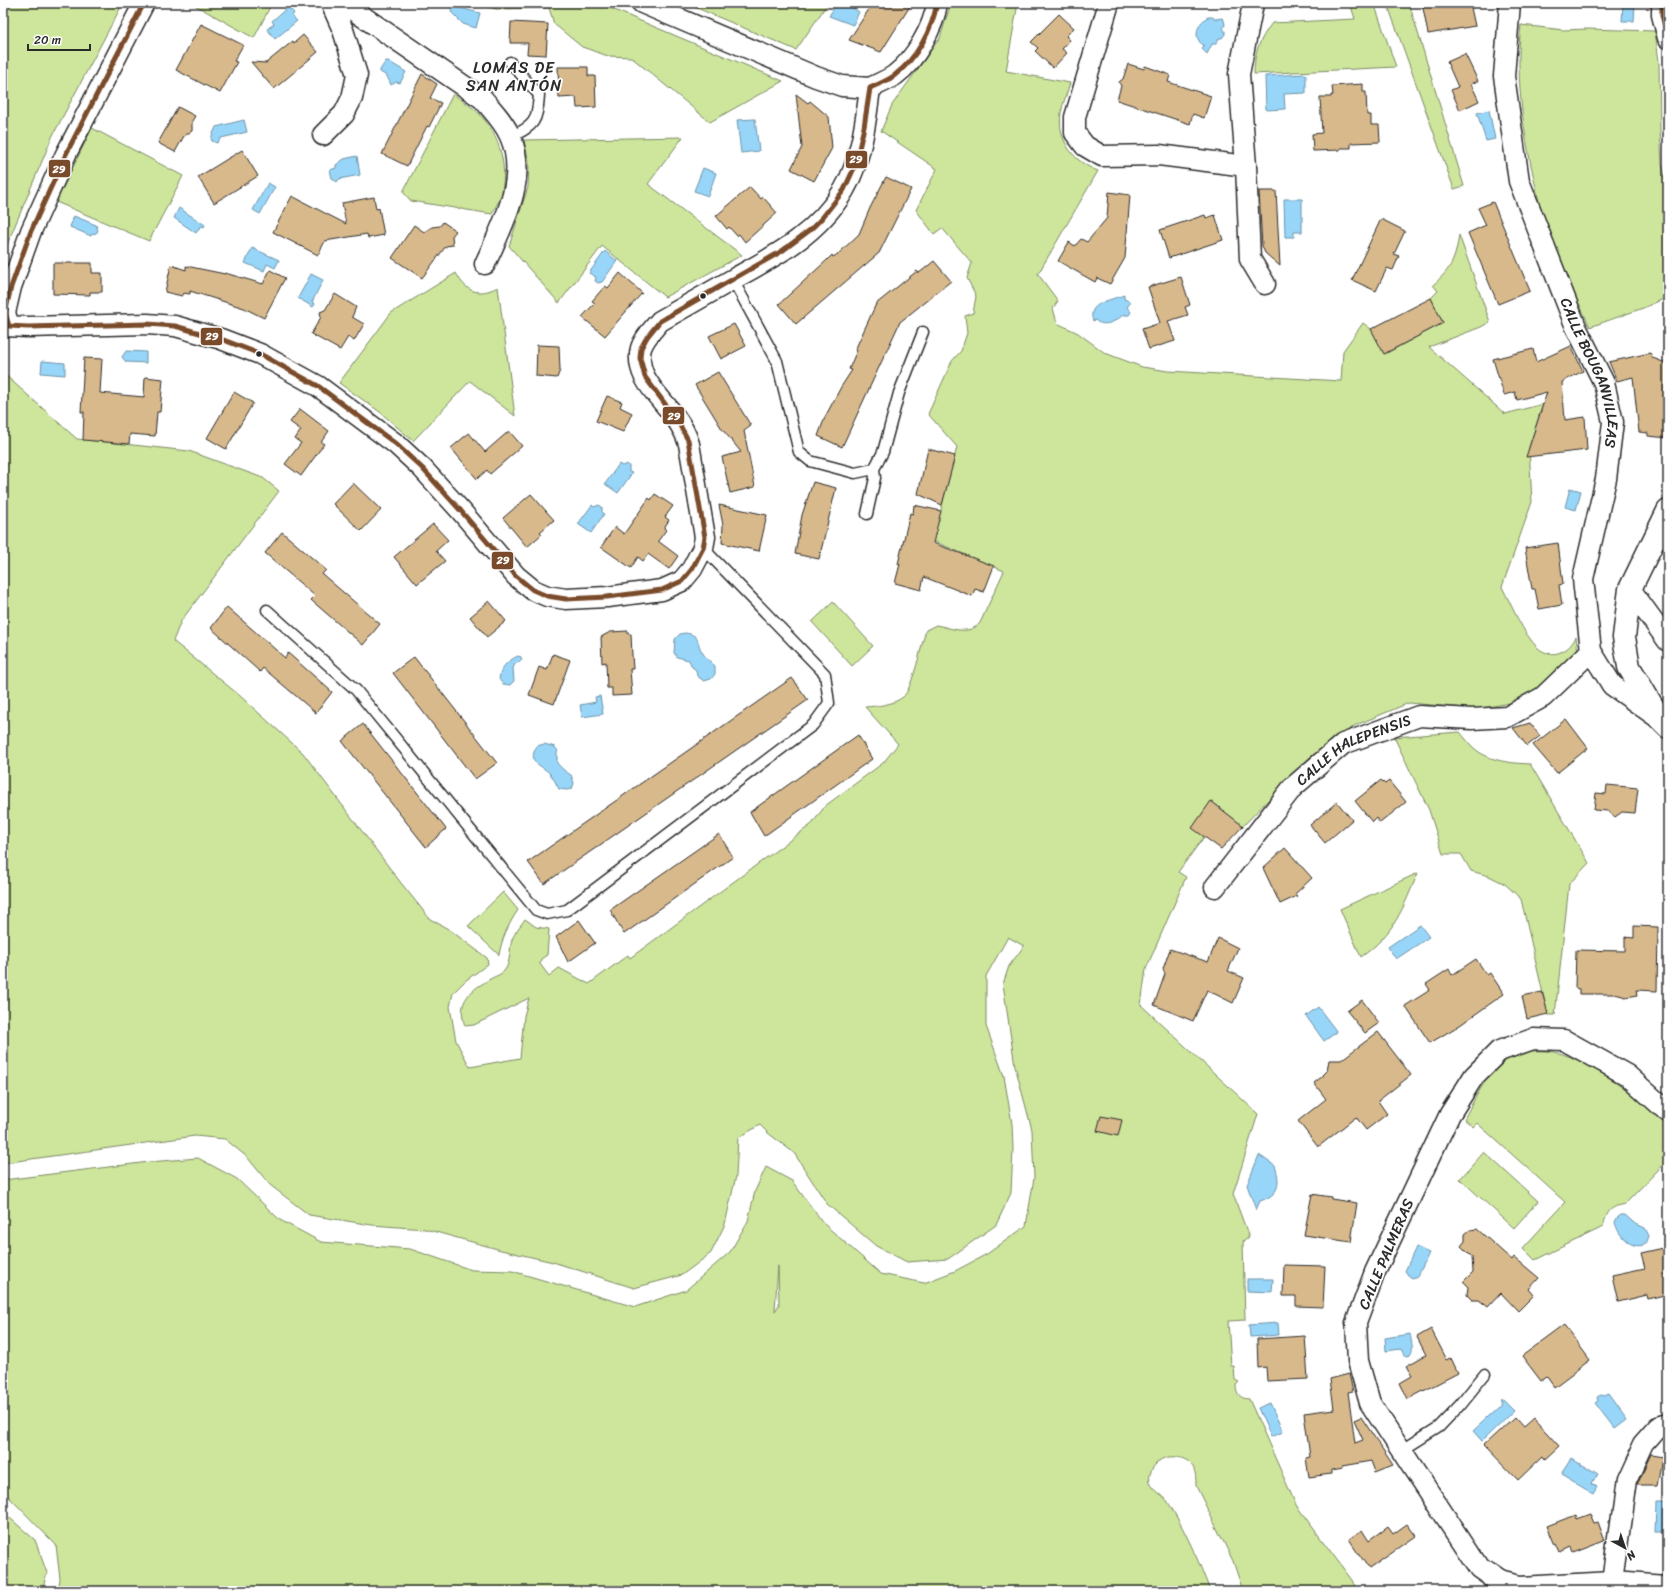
<svg xmlns="http://www.w3.org/2000/svg" width="1671" height="1594" viewBox="0 0 1671 1594" font-family="Sriracha,sans-serif">
  <style>
    .green { fill: #cde69c; stroke: #7c8864; fill-rule: evenodd }
    .water { fill: #98d6f9; stroke: #6c92a7 }
    .building { fill: #d8b98c; stroke: #2b2b2b }
    .lines { fill: none; stroke-linecap: round; stroke-linejoin: round }
    .lane-casing { stroke: #2b2b2b; stroke-width: 13 }
    .street-casing { stroke: #2b2b2b; stroke-width: 23 }
    .secondary-casing { stroke: #2b2b2b; stroke-width: 25 }
    .lane { stroke: #fff; stroke-width: 10 }
    .street { stroke: #fff; stroke-width: 20 }
    .secondary { stroke: #fff; stroke-width: 22 }
    .bus-1-casing { stroke: #fff; stroke-width: 8 }
    .bus-1 { stroke: #7a4b2a; stroke-width: 5 }
    .bus-dot { fill: #2b2b2b; stroke: #fff; stroke-width: 1.5 }
    .labels { text-anchor: middle; stroke-width: 3.5; stroke-linejoin: round; paint-order: stroke }
    .street-label { font-size: 15px; fill: #2b2b2b; stroke: #fff }
    .neighbourhood-label { font-size: 16px; letter-spacing: 1px; fill: #2b2b2b; stroke: #fff }
    .line-badge { stroke: #fff; stroke-width: 1.5 }
    .badge-label { font-size: 11px; text-anchor: middle; font-weight: bold; fill: #fff }
  </style>
  <rect width="100%" height="100%" fill="#fff"/>
  <filter id="ink" filterUnits="userSpaceOnUse"><feTurbulence type="fractalNoise" baseFrequency=".025" numOctaves="2"/><feDisplacementMap in="SourceGraphic" scale="8" xChannelSelector="R" yChannelSelector="G"/><feConvolveMatrix kernelMatrix="1 2 1 2 8 2 1 2 1" color-interpolation-filters="sRGB"/></filter>
  <g filter="url(#ink)">
    <path class="green" d="M3 3H123L53 135 3 254Z
      M191 3H272L254 38Z
      M473 3H598L783 81 710 122 631 57 608 56 582 47 554 24 549 8 496 9Z
      M685 3H828L796 50Z
      M951 3H1018L1006 71 1070 83C1067 93 1063 103 1061 113 1057 141 1074 162 1098 171L1038 274 1058 301 1053 308 1057 323 1078 333 1105 353 1142 367 1168 371 1341 381 1343 351 1363 323 1371 329 1385 354 1443 323 1431 298 1438 291 1433 285C1452 268 1455 260 1459 235L1490 322 1481 327 1429 347 1505 414 1543 404 1529 447 1532 502 1502 587C1512 606 1523 634 1538 648 1544 653 1551 655 1558 653 1567 650 1571 646 1576 637L1578 652 1559 674 1521 701 1477 709 1409 703 1356 725 1309 758 1243 826 1211 801 1204 837 1178 872 1186 877 1146 969 1141 1005 1258 1114 1233 1194 1249 1237 1243 1242 1245 1320 1228 1321 1231 1366H1234L1235 1380 1239 1382 1236 1385C1236 1394 1241 1399 1249 1399L1296 1505 1360 1591H1243L1233 1561 1196 1486C1196 1479 1196 1472 1192 1465 1185 1456 1168 1454 1159 1461 1153 1466 1148 1474 1150 1482 1154 1492 1163 1494 1168 1502 1185 1530 1199 1561 1210 1591H58L60 1579 56 1545 3 1491V1180L149 1162 198 1158 237 1179 280 1220 321 1242 410 1249 472 1270 512 1271 635 1307 686 1290 730 1252 748 1221 755 1191 766 1167 792 1181 824 1224 881 1274 924 1283 955 1271 987 1254 1026 1226 1034 1178 1032 1130 1015 1066 1003 984 1009 966 1024 946 1008 937 986 976V1026L1004 1076 1012 1124 1013 1149 1011 1193 996 1225 948 1259 907 1262 876 1246 827 1204 794 1153 768 1133 760 1125 738 1138 736 1176 725 1224 711 1253 682 1275 634 1288 553 1262 501 1250 425 1229 372 1225 309 1215 270 1185 247 1157 225 1139 195 1136 3 1163V373L77 439 189 451 263 478 279 491 181 621 173 641 239 695 303 753 401 883 430 919 450 930 487 958 488 964 465 981 453 993 450 1007 456 1041 470 1067 520 1058 524 1016 529 998 474 1025 465 1026C456 1000 471 990 492 978 496 976 502 974 505 970 511 961 509 950 512 940 514 933 521 925 525 919L536 927 549 929 547 955 541 959 540 964 549 976 559 968 589 984 628 955 630 958 812 824 825 806 883 763 898 744 865 707C877 706 893 705 903 697 912 690 922 643 926 630L936 625C952 628 968 636 980 623L1004 571 933 541 957 447 928 414 952 361 961 351 967 333 965 316 973 313 976 296 967 278 972 263 942 228 934 234 916 210 937 169 881 131 892 105 940 38ZM778 1266 779 1305 775 1311V1310Z
      M1350 3H1374L1396 67 1254 74C1254 52 1259 41 1272 23L1355 19Z
      M1387 3H1409L1464 186 1454 189Z
      M1521 25 1564 30 1587 29 1655 31 1659 62 1660 128 1662 163 1668 191V297L1643 308 1590 327C1573 290 1554 254 1542 215 1539 203 1537 191 1534 179 1523 130 1515 76 1521 25Z
      M453 94C460 99 467 103 473 108 498 129 509 163 501 195 499 201 495 208 492 214L411 201 403 192Z
      M92 128 183 176 149 241 56 202Z
      M683 137 648 184 742 255 665 297 602 246 559 303 509 246 528 187 529 163 524 140Z
      M456 273C466 292 478 297 498 287L515 416 470 381 413 441 380 412 339 383 391 313Z
      M833 602 873 646 852 666 812 622Z
      M1460 732C1465 738 1470 745 1475 749 1491 762 1512 763 1530 764L1589 863 1569 884 1555 1015H1548L1521 899 1505 884 1489 876 1471 871 1461 854H1443L1429 810 1394 737Z
      M1418 873C1402 910 1395 933 1361 957L1340 909Z
      M503 892 518 910C508 925 502 938 499 955L468 926Z
      M1547 1051C1554 1052 1561 1053 1568 1056 1604 1069 1642 1100 1668 1127V1160L1625 1204C1609 1207 1607 1212 1603 1227L1535 1260 1523 1248 1565 1202 1477 1123 1473 1127 1464 1119C1479 1091 1491 1062 1525 1052 1532 1050 1540 1051 1547 1051Z
      M1484 1152 1538 1201 1514 1228 1460 1179Z
      M3 1512 35 1540 47 1573 42 1591H3Z"/>
    <path class="water" d="M837 3H845L859 12 853 25 829 16Z
      M1623 3H1635L1634 21H1622Z
      M452 6 480 13 476 28 463 24 451 12Z
      M288 7 294 13 292 16 297 21 275 39 267 29 274 24 272 21Z
      M1208 17H1212L1216 19 1222 18 1224 20 1225 25 1223 28 1225 31V34L1222 38H1219L1216 44H1212L1207 54 1202 49 1204 46C1192 38 1197 23 1208 17Z
      M386 61H388L406 72 400 83 396 82 391 85 387 76 380 72V70Z
      M1306 74V93L1284 94 1285 109 1266 110 1265 76Z
      M1489 110 1495 139 1486 141 1477 113Z
      M755 119 759 151 741 153 737 120Z
      M244 120 247 132 221 138 217 143 212 141 211 138 216 127Z
      M357 156 360 175 339 179 337 182 332 178 330 170 336 168V165L344 159Z
      M703 168 716 173 708 196 694 191Z
      M268 183 275 187 260 214 253 210Z
      M1284 199H1302V232H1294V237H1285Z
      M179 208 205 225 204 227 201 226 196 233 174 218Z
      M74 216 96 225 98 231 96 233 92 234 91 236 70 227Z
      M252 248 279 260 275 268 267 264 264 271 245 263Z
      M605 251 617 261 602 282 598 283 595 281 596 277 589 273Z
      M311 274 323 280 312 302 315 304 313 307 298 298Z
      M1124 295V299L1131 302 1127 307 1131 312 1129 315H1123C1115 322 1104 328 1095 320L1093 321C1086 303 1111 300 1124 295Z
      M126 351 146 352V363L126 362 122 357Z
      M42 361 65 363V375L41 373Z
      M619 464 622 466 627 464 629 466V472L632 473 618 493 605 484Z
      M1570 488 1581 491 1576 510 1565 507Z
      M592 505 594 507 599 505 602 507V512L604 514 591 533 578 524Z
      M685 633C702 635 695 643 704 655 707 660 712 662 715 666V674L711 679 704 681 697 676 696 670 692 667 689 660 677 657 674 653 675 639 680 634Z
      M518 656 521 657 522 660 515 664 513 668 514 681 510 685 503 684 499 679C501 667 507 661 518 656Z
      M600 696 603 714 582 717 580 705 596 702 595 697Z
      M544 744 555 747 558 751 557 752V763C560 767 567 773 571 775L574 783 572 789 567 790 559 789C556 784 555 780 551 775 542 764 526 764 537 746Z
      M1420 925 1429 937 1396 959 1388 947Z
      M1318 1007 1337 1032 1324 1041 1306 1016Z
      M1259 1155 1275 1166C1281 1184 1279 1195 1260 1201L1256 1210 1247 1185Z
      M1621 1215H1625L1634 1223 1645 1228 1649 1236 1646 1244C1632 1251 1618 1236 1615 1222L1617 1218Z
      M1416 1247 1429 1253 1418 1276 1412 1278 1408 1275 1405 1271Z
      M1247 1279H1273L1272 1292 1247 1291Z
      M1278 1323 1279 1335 1250 1337 1249 1325Z
      M1410 1334C1411 1341 1415 1351 1409 1356L1404 1355 1401 1349 1386 1351 1385 1338Z
      M1608 1394 1626 1419 1614 1428 1595 1403 1598 1401 1597 1397 1601 1395 1605 1396Z
      M1502 1398 1514 1410 1482 1441 1473 1431 1501 1405Z
      M1270 1403 1283 1432 1271 1437 1258 1408Z
      M1572 1458 1598 1474 1593 1482 1598 1485 1594 1492 1562 1473Z
      M1657 1501H1668V1531H1656Z"/>
    <path class="building" d="M873 3H912L881 52 849 40Z
      M1422 3H1470L1475 26 1428 34Z
      M1059 14 1074 28 1066 36 1070 40 1062 49 1067 53 1053 68 1035 51 1038 48 1031 42Z
      M511 22 548 24 546 55 527 54 528 43H510Z
      M201 24 243 45 234 61 237 62 220 93 176 70Z
      M303 35 318 52 274 89 251 62 266 63 293 41 294 43Z
      M1465 54 1478 81 1471 84 1479 101 1460 110 1451 90 1458 87 1447 62Z
      M1128 64 1144 69 1145 66 1170 75 1168 82 1211 96 1204 118 1193 114 1190 124 1117 100 1121 86 1119 82 1123 79Z
      M558 67H588V76H595L596 107 577 108 576 97 559 98Z
      M422 74 437 84 430 98 441 103 429 127 427 126 407 166 382 154Z
      M1363 84V92H1366L1367 115H1371V125H1379L1380 142 1351 143V148H1340V150L1313 151 1312 134 1322 133 1320 97H1331V95H1333L1332 86Z
      M796 94 808 103 810 101 829 117 832 148 814 181 791 169 802 147Z
      M178 107 195 116 192 121V131L184 136 175 152 158 143Z
      M242 150 258 176 214 203 198 177Z
      M886 177 911 189 879 253 796 324 779 304 826 261 832 255 833 257 838 254 859 234 870 208Z
      M750 187 761 199 763 197 777 213 745 242 739 234 737 236 729 227 727 229 716 216Z
      M1259 191H1276L1280 266 1265 253 1262 246Z
      M1109 192 1130 195 1125 258 1110 284 1097 278 1095 282 1058 261 1069 242 1075 246 1081 239 1087 242 1107 218Z
      M292 196 346 224 342 203 374 197 376 209 379 208 384 235 368 238 367 234 325 241 318 255 273 232Z
      M1493 202 1530 291 1498 304 1468 233 1486 225 1478 208Z
      M1205 215 1206 218 1215 215 1223 240 1169 258 1160 230Z
      M1381 219 1405 231 1394 254 1399 256 1393 270 1387 268 1376 291 1352 280Z
      M443 222 456 231 452 236 453 245 446 246 422 278 392 258 414 225 424 232 432 227 440 226Z
      M934 261 951 281 900 322 842 447 818 436 825 417 841 387 852 370 849 369 857 350H855L876 304 917 271 919 273 923 270Z
      M53 263H92V273H102V292H90V295L53 294Z
      M171 265 186 270V266L225 274V273L263 284 270 270 285 278 264 318 244 308 190 291V294L183 293 182 296 165 292Z
      M620 273 642 293 605 336 582 317 595 303 592 301 605 286 608 288Z
      M1181 277 1190 305 1185 307 1188 315 1168 321 1175 341 1149 349 1142 329 1160 323 1148 287Z
      M335 294 356 307 352 317 364 324 354 341 348 337 340 350 311 334 321 317 320 312 325 310Z
      M1431 298 1443 323 1384 354 1371 329Z
      M734 324 746 346 721 359 709 336Z
      M537 345 559 346 560 370 557 378 536 376Z
      M1571 346 1583 371 1562 382 1565 420 1585 417 1587 450 1526 457 1547 392 1517 400 1515 392 1504 395 1493 359 1533 349 1536 362Z
      M1650 353 1653 358 1668 364V438L1648 436V433L1639 432 1633 377 1617 381 1609 362Z
      M84 358 102 359 100 393 144 397 145 377 163 379 160 412H157L155 436 130 434 129 444 83 440 84 412H81Z
      M718 372 751 426 744 431 755 487 730 493 722 457 741 452 722 429 695 385Z
      M234 392 253 403 226 449 207 438Z
      M607 396 622 402 620 407 632 413 623 432 596 421Z
      M300 409 329 431 321 442 324 444 301 476 285 464 301 443 295 439 301 430 290 422Z
      M509 431 522 446 490 474 487 470 477 479 451 448 469 433 485 452Z
      M928 449 955 456 942 505 918 494Z
      M813 482 836 488 819 559 795 554 802 515Z
      M353 483 381 510 361 531 333 504Z
      M531 494 554 520 540 532 542 534 527 547 503 518Z
      M655 494 673 506 665 517 669 520 664 528 666 530 658 541 678 556 669 569 648 554 643 561 638 557 631 568 601 547 615 527 624 534 649 498 651 500Z
      M719 505 767 515 759 551 722 543 723 525Z
      M914 505 941 511 933 543 994 566 984 592 975 589 972 596 924 577 921 590 895 583 900 564H898L910 513 913 514Z
      M433 524 448 540 436 551 445 561 417 584 394 557Z
      M282 532 326 570 322 574 380 624 363 645 311 600 315 596 265 553Z
      M1558 543 1563 584 1559 585 1562 605 1539 609 1535 589H1532L1525 548Z
      M489 601 506 621 487 637 470 617Z
      M227 607 285 658 288 653 332 692 316 713 263 668 260 672 211 628Z
      M628 631V634H631L632 655 633 669H630L632 695 612 696V688H607L606 662 602 663 601 637 610 632Z
      M553 654 570 660 554 704 529 695 539 667 547 670Z
      M414 657 497 763 475 779 393 673Z
      M792 678 808 700 544 884 528 862Z
      M1566 719 1588 748 1557 773 1533 745Z
      M1530 723 1540 736 1527 746 1513 728Z
      M363 724 446 829 426 847 342 741Z
      M858 735 872 759 764 836 750 812Z
      M1381 780 1385 784 1389 781 1406 802 1380 823 1376 818 1372 822 1355 801Z
      M1607 785 1638 788 1635 813 1622 812 1615 817 1608 811 1594 810 1596 793 1606 794Z
      M1211 801 1243 826 1221 849 1192 828Z
      M1337 802 1352 820 1325 843 1310 825Z
      M719 834 733 857 624 934 610 910Z
      M1285 848 1312 878 1295 894 1297 896 1280 904 1263 868Z
      M579 920 595 943 568 962 556 937Z
      M1634 926 1658 927 1657 991 1637 990 1638 995 1626 997 1615 994H1579V989L1575 988 1576 950 1625 951V937L1634 938Z
      M1218 938 1238 948 1228 971 1244 978 1233 1003 1207 990 1193 1021 1154 1005 1165 974 1163 969 1170 949 1208 962Z
      M1476 959 1487 975 1490 973 1504 994 1460 1025 1430 1043 1405 1006 1430 990 1426 984 1449 969 1452 975Z
      M1542 992 1548 1014 1527 1019 1522 996Z
      M1362 1000 1379 1023 1365 1033 1347 1011Z
      M1378 1032 1411 1075 1378 1101 1387 1114 1366 1130 1356 1117 1318 1147 1298 1121 1326 1099 1314 1083 1324 1075 1323 1074 1327 1070 1329 1060H1341Z
      M1101 1116 1122 1120 1118 1136 1097 1131Z
      M1312 1194 1331 1197V1199L1357 1203 1351 1242 1304 1235Z
      M1477 1229 1512 1260 1514 1257 1539 1278 1529 1289 1534 1295 1518 1311 1501 1293 1488 1307 1479 1300H1472L1467 1295 1468 1287 1463 1282 1473 1272 1472 1257 1461 1246 1465 1241V1234L1470 1230Z
      M1668 1247V1294L1648 1299 1647 1295 1618 1302 1612 1275 1645 1268 1641 1253Z
      M1284 1265 1325 1266 1323 1307 1296 1306V1296H1283Z
      M1564 1325 1590 1360 1554 1387 1547 1377 1541 1381 1522 1356Z
      M1431 1329 1447 1360 1451 1358 1458 1373 1408 1399 1400 1383 1412 1376 1406 1366 1426 1355 1417 1337Z
      M1305 1336 1308 1379 1267 1381 1266 1367 1258 1368 1257 1339Z
      M1349 1374 1353 1391 1348 1392 1355 1443 1363 1440 1354 1420 1361 1417 1393 1465 1375 1472 1371 1461 1342 1466V1468L1331 1470V1474L1309 1477 1306 1458 1310 1457 1304 1413 1334 1409 1330 1379Z
      M1514 1417 1523 1427 1533 1418 1559 1446 1545 1459 1543 1456 1518 1480 1484 1445Z
      M1651 1455 1663 1457 1658 1485H1637Z
      M1590 1514 1594 1523 1598 1522 1605 1541 1574 1553 1572 1548 1561 1553 1557 1544 1555 1545 1547 1526 1575 1515 1576 1519Z
      M1407 1524 1416 1536 1369 1569 1349 1539 1362 1530 1369 1541 1388 1527 1393 1534Z"/>
    <g class="lines">
      <defs>
        <path id="lane" d="M510 62 539 95C537 122 535 125 511 137
          M733 280 777 361 799 452 810 461 855 473 874 469 883 452 899 393 923 332
          M867 514 875 478 874 469
          M267 610 356 690 536 910 547 914 567 910 813 725 829 703 825 674 703 548
          M1401 1451 1439 1427 1460 1405 1485 1374"/>
        <g id="street">
          <path d="M343 3 483 99C493 111 504 122 510 136 529 179 502 226 485 264"/>
          <path d="M642 3 816 77 842 86 870 88"/>
          <path d="M1109 3 1075 117V133L1085 146 1102 156 1159 155 1246 166 1250 259 1265 284"/>
          <path id="s1" d="M1510 3 1504 76 1519 181 1576 327 1604 383 1613 422 1606 479 1583 579 1591 651 1612 685 1660 719"/>
          <path d="M1662 3V15L1668 38"/>
          <path d="M323 135 344 114 352 98 357 75 343 30 331 3"/>
          <path d="M1246 166 1239 74 1253 4"/>
          <path d="M3 326 28 327 147 324 175 326 221 339 260 354 318 386 396 444 422 468 461 511 516 576 533 590 547 596 566 599 607 597 662 590 682 581 692 569 703 548 705 537 689 444C686 434 681 425 675 417 660 396 634 377 641 348 644 338 654 328 660 321 686 306 711 292 737 277 779 254 818 233 844 190 861 161 866 121 870 88 878 84 888 80 895 75 915 60 934 27 937 3"/>
          <path d="M9 326 5 313 11 287 31 231 66 154 144 3"/>
          <path d="M1630 589 1668 641"/>
          <path id="s2" d="M1215 887 1293 787 1343 744 1419 716 1472 719 1507 717 1543 697 1591 651"/>
          <path d="M1668 1112 1627 1075 1564 1040 1533 1039 1499 1051 1474 1076 1450 1114 1375 1272 1356 1323 1358 1361 1370 1403 1479 1568 1499 1582 1519 1587 1612 1582 1668 1586"/>
          <path d="M1608 1591 1612 1582 1626 1481 1643 1444 1658 1427 1668 1424"/>
        </g>
        <path id="secondary" d="M1668 511 1630 589 1624 637 1629 667 1660 719 1668 727"/>
      </defs>
      <use href="#lane" class="lane-casing"/>
      <use href="#street" class="street-casing"/>
      <use href="#secondary" class="secondary-casing"/>
      <use href="#lane" class="lane"/>
      <use href="#street" class="street"/>
      <use href="#secondary" class="secondary"/>
      <defs>
        <path id="bus-1" d="M144 3 66 154 31 231 11 287 5 313 9 326 28 327 147 324 175 326 221 339 260 354 318 386 396 444 422 468 461 511 516 576 533 590 547 596 566 599 607 597 662 590 682 581 692 569 703 548 705 537 688 440 677 420 645 377 640 358 641 348 647 337 660 321 782 251 810 230 822 218 844 190 855 166 864 127 870 88C878 84 888 81 895 75 917 58 932 30 937 3
          M1662 3V15L1668 38"/>
      </defs>
      <use href="#bus-1" class="bus-1-casing"/>
      <use href="#bus-1" class="bus-1"/>
    </g>
  </g>
  <g class="bus-dot">
    <circle cx="703" cy="296" r="3.5"/>
    <circle cx="259" cy="354" r="3.5"/>
  </g>
  <g class="labels">
    <g class="street-label">
      <text dy="5" stroke="none"><textPath href="#s1" startOffset="385">CALLE BOUGANVILLEAS</textPath></text>
      <text dy="5" stroke="none"><textPath href="#s2" startOffset="199">CALLE HALEPENSIS</textPath></text>
      <text transform="translate(1386 1254) rotate(-67)" y="5">CALLE PALMERAS</text>
    </g>
    <g class="neighbourhood-label">
      <text x="514" y="73">LOMAS DE<tspan x="514" dy="18">SAN ANTÓN</tspan></text>
    </g>
  </g>
  <g class="line-badge">
    <rect x="845" y="150" width="23" height="19" rx="4" fill="#7a4b2a"/>
    <rect x="48" y="159" width="23" height="19" rx="4" fill="#7a4b2a"/>
    <rect x="200" y="327" width="23" height="19" rx="4" fill="#7a4b2a"/>
    <rect x="662" y="406" width="23" height="19" rx="4" fill="#7a4b2a"/>
    <rect x="491" y="551" width="23" height="19" rx="4" fill="#7a4b2a"/>
  </g>
  <g class="badge-label">
    <text x="856" y="163">29</text>
    <text x="59" y="173">29</text>
    <text x="212" y="340">29</text>
    <text x="674" y="420">29</text>
    <text x="503" y="564">29</text>
  </g>
  <rect width="1671" height="1594" fill="none" stroke="#fff" stroke-width="16"/>
  <rect x="8" y="8" width="1655" height="1578" fill="none" stroke="#2b2b2b" stroke-width="1.5" filter="url(#ink)"/>
  <g transform="translate(1625 1548) rotate(140)" stroke="#ffffff" stroke-width="3" paint-order="stroke">
  <path d="M0-3L7 15L0 10L-7 15Z" fill="#2b2b2b"/>
  <text y="-6" font-size="11" font-weight="bold" text-anchor="middle" fill="#2b2b2b">N</text>
  </g>
  <path d="M28 44v6h62v-6" fill="none" stroke="#2b2b2b" stroke-width="2"/>
  <text x="34" y="44" font-size="12" fill="#2b2b2b" stroke="#ffffff" stroke-width="3" paint-order="stroke">20 m</text>
</svg>
